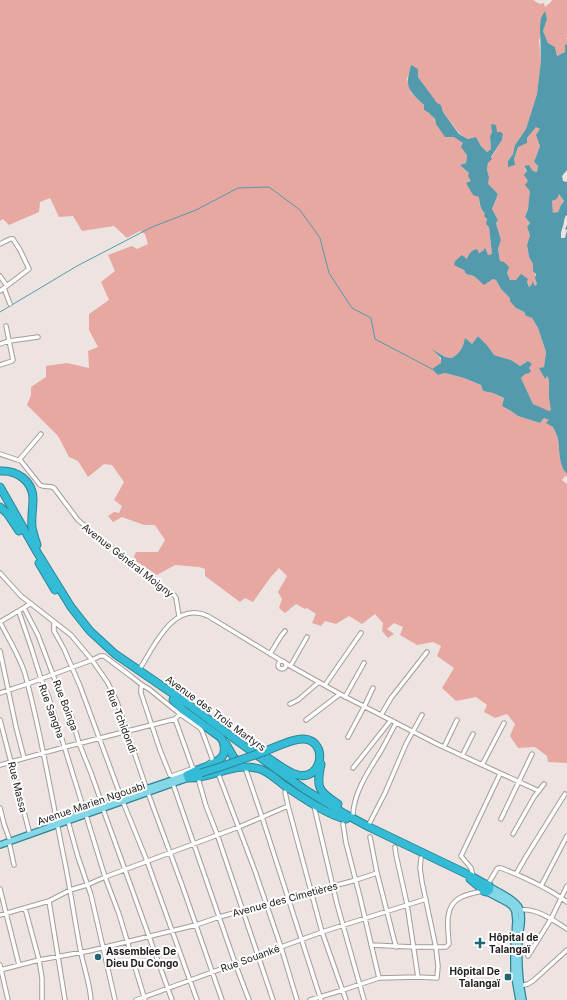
<svg xmlns="http://www.w3.org/2000/svg" width="567" height="1000" viewBox="0 0 567 1000" font-family="Inter,sans-serif">
  <style>
    .green { fill: #e6a8a0 }
    .water { fill: #539bac; fill-rule: evenodd }
    .lines { fill: none; stroke-linecap: round; stroke-linejoin: round }
    .stream { stroke: #539bac; stroke-width: 1 }
    .street-casing { stroke: #a49c9a; stroke-width: 5.5 }
    .primary-casing { stroke: #2e8596; stroke-width: 8 }
    .highway-casing { stroke: #2e8596; stroke-width: 9 }
    .street { stroke: #fff; stroke-width: 3.5 }
    .primary { stroke: #85d6e6; stroke-width: 5.5 }
    .highway { stroke: #34bbd6; stroke-width: 7 }
    .highway-bridge-casing { stroke: #2e8596; stroke-width: 9; stroke-linecap: butt }
    .highway-bridge { stroke: #34bbd6; stroke-width: 7 }
    .poi-dot { fill: #1f6675; stroke: #fff; stroke-width: 1.5 }
    .labels { text-anchor: middle; stroke-width: 4; stroke-linejoin: round; paint-order: stroke }
    .street-label { font-size: 10px; fill: #23201f; stroke: #fff }
    .poi-label { font-size: 10px; font-weight: bold; fill: #23201f; stroke: #fff; text-anchor: start }
  </style>
  <rect width="100%" height="100%" fill="#ede4e2"/>
  <path class="green" d="M0 0H533L540 4 544 3 545 7 551 2 552 0H567V38H566L567 39V44L565 46V52L557 56 555 47 548 43 543 31 547 19 539 40 541 60 537 94 526 129 515 145 513 154 508 161 514 159 518 147 527 138 536 126 541 130 540 146 534 162 538 166 537 172 533 171 529 165 524 167C533 181 531 202 525 217L530 223 527 227 530 235 527 245 529 257 533 264 537 284 535 286 532 284 529 287 527 282 516 280H510L507 273 500 261 498 249 501 240 496 223 498 220 492 209 498 194 487 184 489 177 487 170 488 163 502 140 503 134 501 132H492L490 136 491 149 487 152 481 146 476 137 468 139 460 134 443 112 441 105 437 104 418 77 411 65 407 79 411 93 424 105V110C430 113 435 117 436 124L463 143 467 155 466 163 460 165 469 173 472 181 467 183 479 197V203L483 212 485 214 489 227 492 254 488 255 485 247 484 250 467 259 462 256 455 261 464 270 466 274 474 276 484 284 493 279 496 280 501 289 510 298 516 308 524 312 526 316 532 318 538 328 546 352 544 367 540 368 545 379 547 376 549 380V398L552 410 549 412 533 404 521 378 532 364 528 361 520 366 511 360 494 355 487 345 478 336 472 344 465 339C463 348 460 353 452 358L445 357 434 350C444 362 442 361 438 375L445 373 464 378 481 385 483 391 493 393 504 398 502 406 511 411 518 416 540 423 544 418 550 420 547 423 553 427C555 431 557 435 558 439 560 451 558 465 567 474V477L565 476 562 480 567 484V763L548 762 547 756 535 747 518 748 510 736 515 724 507 714 495 718 484 712 487 705 476 697 456 701 442 688 454 668 437 656 441 646 433 642 417 645 400 635 403 627 394 623 387 629 394 634 388 638 382 631 383 623 375 614 362 624 349 616 336 624 325 621 321 626 312 623 316 614 307 608 305 609 296 604 285 613 279 608 282 599 278 592 287 576 279 568 270 578 253 602 245 598 240 602 205 576V569L199 567 175 565 157 575 133 559 136 552H158L165 540 155 525H144L122 517 113 522 108 516 114 512 119 513 122 506 114 500 124 482 112 465 104 464 88 477 78 461 69 457 58 436 27 405 31 395V387L46 377V366L67 363 89 368 88 351 98 347 89 330V314L109 300 101 282 115 271 108 255 132 246 137 249 148 244 145 234 140 231 127 238 114 226 82 231 73 216 59 217 50 198 40 202 39 212 9 225 3 219 0 221Z
    M559 193 564 201 561 205 558 212 553 214 552 201 557 199Z"/>
  <path class="water" d="M545 11 547 19 543 31 548 43 555 47 557 56 565 52V45L567 44V170L562 176 563 181 567 182V215L565 217 563 226 561 232V238H565L567 230 565 229 567 225V474C558 465 560 451 558 439 557 435 555 431 553 427L546 423 549 420 544 418 540 423 518 416 511 411 502 406 504 398 493 393 483 391 481 385 464 378 445 373 438 375 432 369 441 363V358L432 349 445 357 452 358C460 353 463 348 465 338L472 344 478 336 487 345 494 355 511 360 520 366 528 361 532 364 529 368 531 371 529 373 525 374 521 378 533 404 549 411 551 410 549 398V380L547 376 545 379 539 368 544 367 546 352 538 328 532 318 526 316 524 312 516 308 510 301V298L501 289 496 280 493 279 484 285 474 276 466 274 464 270 454 265 455 261 462 255 467 259C469 254 471 250 477 249L479 253 484 250 485 247 488 255 492 254 489 227 486 224 487 219 484 216 485 214C481 210 479 203 479 197L473 195 466 183 471 181 468 176 469 173 460 165 466 163 467 155 461 147 463 143 454 137H445L436 124 435 119 429 113 424 110V105C407 89 405 87 411 65L418 69V77L437 103 441 105 443 112 459 134 468 139 476 137 481 146 487 152 491 149 490 136 492 132 491 124 496 125 497 132H501L503 134 502 140 491 157 492 159 488 163 487 170 489 177 488 184 498 194 492 209 498 220 496 223 501 240 498 249 500 261 504 262 509 267 507 273 510 280H516L521 274 528 279 527 282 529 287 532 284V281L535 286 537 284 535 278 536 274 533 271V264L529 257 527 245 530 235 527 227 530 223 525 217 528 209 530 191 525 185 528 181 524 175 527 171 524 166 529 165 533 171 537 172 538 166 534 162 540 146 536 135 540 129 536 127 527 138V143L518 147 514 159 515 165 508 167V161L513 154 515 145 526 129 537 94 541 60 540 27 541 18ZM559 194 564 201 561 205 558 212 553 213 552 201 557 199Z"/>
  <g class="lines">
    <path class="stream" d="M0 312 77 266 152 227 196 210 238 188 269 187 300 210 320 238 329 273 352 308 371 318 375 339 432 369"/>
    <defs>
      <path id="street" d="M0 244 10 239H13L20 250 29 269 0 291
        M0 276 7 286
        M4 288 10 304
        M0 344 9 341 38 337
        M0 365 12 361 13 360 6 326
        M0 454 21 461 40 485C45 488 50 485 54 488L78 520 109 546 174 595 176 598 179 616
        M19 460 41 434
        M0 573 21 596 71 635 92 660 108 683 117 702 148 793 182 885 222 1000
        M24 608 38 635 61 696 72 718 79 743 91 773 102 804
        M19 612 32 650 41 679 48 695 56 720 84 810
        M0 622C8 638 20 657 25 674 42 736 52 800 65 863 71 893 75 923 81 953 84 968 90 984 91 1000
        M0 622 30 604
        M54 622V631L64 649 80 686 121 797
        M0 651 16 727 24 758
        M270 654 281 636 285 631
        M278 665a4 4 0 1 1 8 0a4 4 0 1 1-8 0Z
        M285 663 340 694 437 744 539 791
        M291 665 307 637
        M139 670C154 647 173 600 208 616L282 661
        M142 685 141 688V693L160 750 170 775 172 776 194 768
        M325 685 361 633
        M0 693 27 684 92 660 100 656H104L132 677 142 685 149 689 180 714 200 728 202 731 212 758V761L209 763
        M345 697 364 663
        M290 704 298 700 319 682
        M381 715 391 698 427 652
        M175 719 193 769
        M0 720 29 831
        M306 720 340 694
        M348 737 364 707 373 688
        M444 747 457 720
        M462 756 473 734
        M0 765 65 747 175 719 180 714
        M482 765 504 723
        M245 767 262 817 321 1000
        M353 768 391 720
        M218 773 255 871 281 947 297 1000
        M198 778 206 806 217 834 273 1000
        M173 784 235 963 249 1000
        M123 802 147 861 197 1000
        M288 806 322 932 346 1000
        M314 806 337 904 364 1000
        M0 808 4 824 9 838
        M103 809 172 1000
        M353 814C354 792 369 770 381 751 386 742 391 732 396 723
        M86 815 105 877 119 914 145 1000
        M501 819 532 754
        M68 821 78 857 91 895 115 1000
        M343 824 346 843 360 897 379 978
        M368 826 385 793 406 744 422 715
        M513 834 534 797 544 784
        M370 837 377 873 396 947
        M9 842 14 865
        M395 847 396 855 407 904 418 977
        M516 874 527 855 565 794
        M473 876 471 868 461 856 500 774
        M488 884 497 869 498 868H501C524 877 547 887 567 902
        M541 886 567 836
        M0 889 19 965
        M49 901 65 1000
        M25 908 39 960 42 978V1000
        M520 910C537 908 553 920 567 929
        M0 915 49 901 70 890 87 885 105 877 239 827 288 806 285 792
        M371 945 414 947H446L449 944C448 929 444 908 458 899 465 894 475 893 483 891
        M528 956 551 919 567 886
        M0 965 8 1000
        M0 970 39 960 89 951 196 925 219 917 356 880 377 873
        M520 986 528 984 534 980 567 950
        M136 1000 322 932 426 899
        M310 1000 343 990 379 978 418 977 437 978 438 966 436 948 422 882 420 868 421 858"/>
      <path id="primary" d="M50 823 84 810 187 775
        M0 845 188 778
        M490 887C499 892 516 900 520 909 524 919 519 931 519 941 518 961 519 980 523 1000
        M487 892 508 903 512 906 515 911 516 921 514 950V972L519 1000"/>
      <path id="highway" d="M0 471C17 470 33 481 33 499 33 508 31 518 32 527 33 533 35 539 37 545
        M0 487 37 552 71 607 90 631 115 654 188 704 236 740 304 789 345 814 369 827 469 875 485 884
        M0 507 7 513 19 531
        M39 563 55 590
        M173 700 183 710 220 737C223 740 224 742 224 746 227 759 214 763 205 767 199 769 193 772 187 775
        M226 744 234 758 241 763
        M266 751C275 747 294 738 304 739 329 741 322 781 298 775 288 773 276 763 268 758
        M321 764C316 788 318 791 338 804
        M188 778C214 779 231 761 260 769 269 772 277 780 285 786 300 796 329 816 346 819
        M470 879 482 889
        M482 888a4 4 0 1 1 8 0a4 4 0 1 1-8 0Z"/>
    </defs>
    <use href="#street" class="street-casing"/>
    <use href="#primary" class="primary-casing"/>
    <use href="#highway" class="highway-casing"/>
    <use href="#street" class="street"/>
    <use href="#primary" class="primary"/>
    <use href="#highway" class="highway"/>
    <defs>
      <path id="highway-bridge" d="M201 773 220 767 266 751"/>
    </defs>
    <use href="#highway-bridge" class="highway-bridge-casing"/>
    <use href="#highway-bridge" class="highway-bridge"/>
  </g>
  <g class="poi-dot">
    <path d="M478 937h4v4h4v4h-4v4h-4v-4h-4v-4h4z"/>
    <circle cx="98" cy="957" r="4"/>
    <rect x="504" y="973" width="8" height="8" rx="2"/>
  </g>
  <g class="labels">
    <g class="street-label">
      <text transform="translate(128 560) rotate(38)" y="4">Avenue Général Moigny</text>
      <text transform="translate(66 705) rotate(69)" y="4">Rue Boinga</text>
      <text transform="translate(52 711) rotate(70)" y="4">Rue Sangha</text>
      <text transform="translate(216 713) rotate(36)" y="4">Avenue des Trois Martyrs</text>
      <text transform="translate(122 721) rotate(69)" y="4">Rue Tchidondi</text>
      <text transform="translate(18 787) rotate(76)" y="4">Rue Massa</text>
      <text transform="translate(91 803) rotate(-19)" y="4">Avenue Marien Ngouabi</text>
      <text transform="translate(285 899) rotate(-15)" y="4">Avenue des Cimetières</text>
      <text transform="translate(250 958) rotate(-20)" y="4">Rue Souanké</text>
    </g>
    <g class="poi-label">
      <text x="489" y="941">Hôpital de<tspan x="489" dy="12">Talangaï</tspan></text>
      <text x="106" y="955">Assemblee De<tspan x="106" dy="12">Dieu Du Congo</tspan></text>
      <text x="500" y="975" text-anchor="end">Hôpital De<tspan x="500" dy="12">Talangaï</tspan></text>
    </g>
  </g>
</svg>
